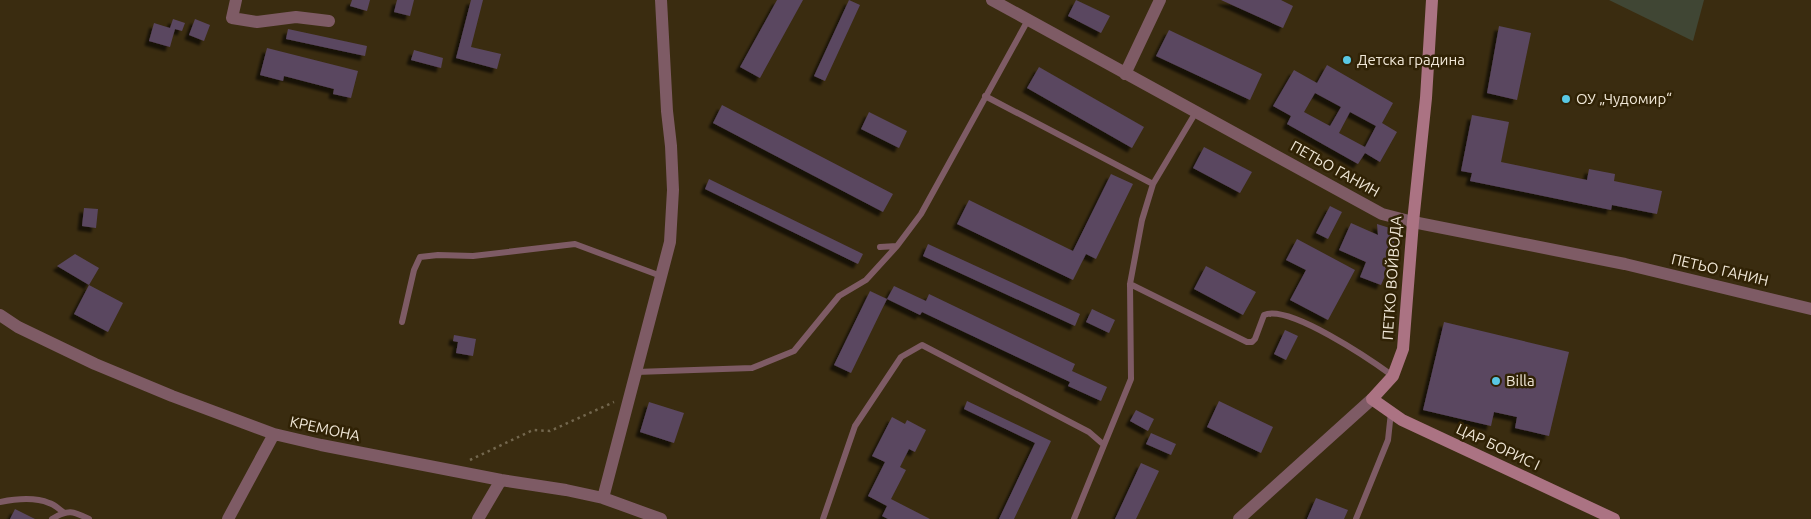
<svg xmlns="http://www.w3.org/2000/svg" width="1811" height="519" viewBox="0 0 1811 519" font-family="Ubuntu,sans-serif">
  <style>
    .green { fill: #404634 }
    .building { fill: #5a4761; fill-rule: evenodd; filter: url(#shadow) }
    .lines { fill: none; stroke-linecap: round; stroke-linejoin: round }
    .path { stroke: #73674e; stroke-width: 2.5; stroke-dasharray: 2.5 4; stroke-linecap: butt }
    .lane { stroke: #7e5b65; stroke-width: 6 }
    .street { stroke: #7e5b65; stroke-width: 12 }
    .secondary { stroke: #ab7383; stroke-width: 12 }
    .poi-dot { fill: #59c8e4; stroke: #302205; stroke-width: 2 }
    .labels { text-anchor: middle; stroke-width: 5; stroke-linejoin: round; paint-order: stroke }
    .poi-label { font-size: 15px; fill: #f0e7d7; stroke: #302205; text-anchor: start }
    .street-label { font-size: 15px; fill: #f0e7d7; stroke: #302205 }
  </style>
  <defs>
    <filter id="shadow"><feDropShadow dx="-4.5" dy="4.5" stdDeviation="1" flood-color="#0009"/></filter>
  </defs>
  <rect width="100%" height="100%" fill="#3a2c10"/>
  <path class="green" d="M1609 0H1704L1693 41Z"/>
  <path class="building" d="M352 0H370L367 11 350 6Z
    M397 0H414L410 16 394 12Z
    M471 0H483L471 47 501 54 497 69 456 58Z
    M777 0H803L760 78 740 67Z
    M849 0 860 5 825 81 814 76Z
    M1076 0 1110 16 1101 33 1068 16Z
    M1221 0H1281L1293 6 1283 28Z
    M173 19 185 23 182 31 175 29 170 47 149 41 154 23 170 28Z
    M195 19 210 25 204 41 189 35Z
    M1499 26 1531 33 1517 100 1487 93Z
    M288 29 367 46 365 56 286 39Z
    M1169 30 1262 74 1250 100 1156 56Z
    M267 48 358 71 351 98 333 94 334 89 284 76 283 81 260 75Z
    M414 50 443 58 441 68 411 60Z
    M1327 65 1393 103 1382 123 1397 132 1380 162 1365 153 1358 164 1287 124 1291 116 1273 106 1294 70 1317 83ZM1315 93 1341 107 1330 126 1304 112ZM1350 112 1376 126 1365 147 1339 133Z
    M1039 67 1144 127 1132 148 1027 88Z
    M722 105 893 194 883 212 713 123Z
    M869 112 907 131 899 148 861 129Z
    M1472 115 1509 122 1501 162 1587 180 1589 169 1615 174 1614 181 1662 191 1657 214 1612 205 1611 210 1470 181 1472 173 1461 171Z
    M1204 147 1252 172 1240 193 1193 168Z
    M1111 174 1133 184 1096 259 1086 254 1073 280 957 224 969 200 1073 251Z
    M709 179 863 254 858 264 705 189Z
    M1330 206 1342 212 1328 239 1316 233Z
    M84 208 98 209 96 228 82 226Z
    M1351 223 1378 235 1377 224 1393 229 1395 268 1387 271 1381 285 1360 277 1366 262 1339 250Z
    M1297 239 1355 270 1328 320 1290 300 1306 270 1286 260Z
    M928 244 1080 314 1075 326 923 256Z
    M75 254 99 268 89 285 57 266Z
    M1206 266 1256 292 1243 315 1194 289Z
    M89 285 123 303 108 332 74 314Z
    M894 286 926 301 929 294 1075 364 1072 371 1107 387 1101 401 1068 386 1070 382 922 312 920 315 887 299Z
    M870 291 887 299 851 373 834 365Z
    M1092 309 1115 320 1109 333 1086 322Z
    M1444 322 1569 352 1549 436 1515 428 1517 417 1494 412 1491 426 1423 410Z
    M1285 330 1298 336 1286 360 1274 354Z
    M454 335 476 339 473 356 456 353 458 342 453 341Z
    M967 401 1051 441 1014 519H999L1035 443 964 409Z
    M1219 401 1273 427 1261 453 1207 427Z
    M649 402 684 413 674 443 640 432Z
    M1136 410 1154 419 1148 431 1130 421Z
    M892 417 905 424 907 420 926 430 915 452 909 449 900 467 906 470 891 499 930 519H888L882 516 887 506 868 496 885 462 872 456Z
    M1151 433 1176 444 1171 455 1146 444Z
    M1141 463 1159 471 1136 519H1115Z
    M1316 498 1348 510 1344 519H1307Z
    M15 509 35 519H10Z"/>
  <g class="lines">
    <path class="path" d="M470 460 533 430 550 431 614 402"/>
    <path class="lane" d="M985 96 1153 184
      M880 247 897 246 921 214 1028 20
      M1130 284 1247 342H1252L1255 339 1264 315C1289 304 1371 360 1393 376
      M402 322 414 270 420 257 438 255 473 256 575 244 661 276
      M636 372 752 368 794 351 839 296 866 280 897 246
      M1104 445 1131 379 1130 284 1142 220 1153 184 1196 112
      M0 502C15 499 35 497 49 503 54 504 59 509 63 512
      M52 519C68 509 73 511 89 519
      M823 519 855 426 901 357 922 345 1089 432 1104 445 1074 519
      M1356 519 1388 440 1391 412"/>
    <path class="street" d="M236 0 232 18 257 22 296 17 329 21
      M992 0 1382 214 1413 222 1625 264 1811 309
      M1125 74 1160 0
      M0 315 18 327 95 364 172 396 274 434 321 445 501 480 566 490 603 498 661 519
      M603 498 670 242 673 190 671 146 667 111 661 0
      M228 519 274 434
      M478 519 501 480
      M1239 519 1372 399"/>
    <path class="secondary" d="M1432 0 1426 98 1413 222 1403 349 1393 376 1372 399 1402 420 1614 519"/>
  </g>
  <g class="poi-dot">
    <circle cx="1347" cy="60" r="5"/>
    <circle cx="1566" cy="99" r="5"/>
    <circle cx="1496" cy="381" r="5"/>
  </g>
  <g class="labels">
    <g class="poi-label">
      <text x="1357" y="65">Детска градина</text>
      <text x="1576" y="104">ОУ „Чудомир“</text>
      <text x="1506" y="386">Billa</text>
    </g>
    <g class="street-label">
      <text transform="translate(1335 169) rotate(29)" y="5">ПЕТЬО ГАНИН</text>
      <text transform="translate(1720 270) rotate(13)" y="5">ПЕТЬО ГАНИН</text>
      <text transform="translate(1392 278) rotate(-86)" y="5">ПЕТКО ВОЙВОДА</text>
      <text transform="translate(325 429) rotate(12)" y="5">КРЕМОНА</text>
      <text transform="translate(1498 447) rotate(25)" y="5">ЦАР БОРИС I</text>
    </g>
  </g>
</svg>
